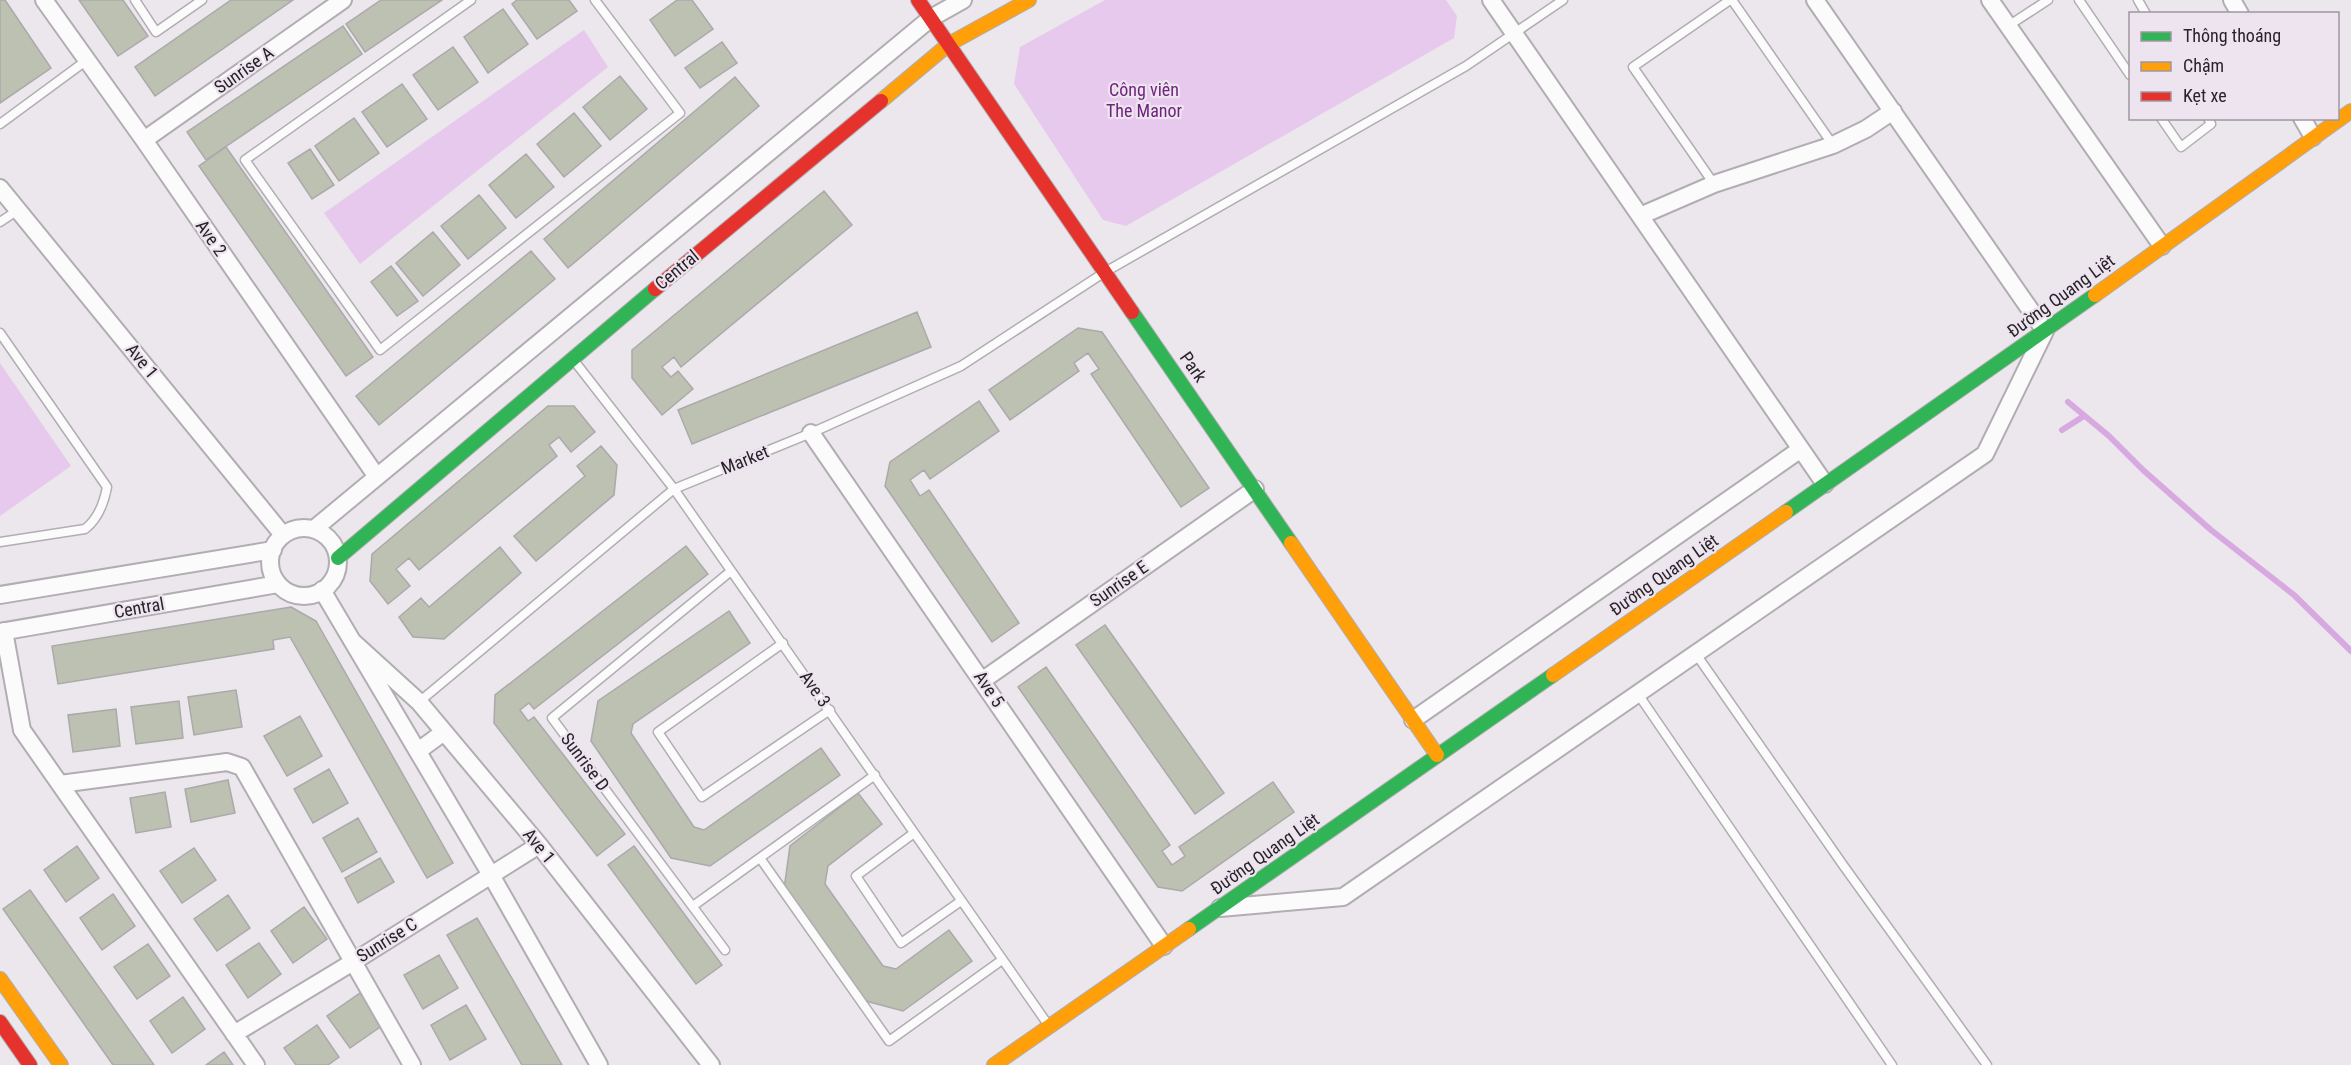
<svg xmlns="http://www.w3.org/2000/svg" width="2351" height="1065" viewBox="0 0 2351 1065" font-family="'Roboto Condensed',sans-serif">
  <style>
    .green { fill: #e6c9ec }
    .lines { fill: none; stroke-linecap: round; stroke-linejoin: round }
    .stream { stroke: #d7a9e0; stroke-width: 6 }
    .building { fill: #bcc1b2; stroke: #aba9aa; stroke-width: 1.5 }
    .lane-casing { stroke: #b1adb2; stroke-width: 11 }
    .street-casing { stroke: #b1adb2; stroke-width: 20 }
    .fast-casing { stroke: #b1adb2; stroke-width: 16 }
    .slow-casing { stroke: #b1adb2; stroke-width: 16 }
    .jam-casing { stroke: #b1adb2; stroke-width: 16 }
    .lane { stroke: #fcfbfc; stroke-width: 8 }
    .street { stroke: #fcfbfc; stroke-width: 16 }
    .fast { stroke: #30b455; stroke-width: 14 }
    .slow { stroke: #ff9f0a; stroke-width: 14 }
    .jam { stroke: #e5322d; stroke-width: 14 }
    .labels { text-anchor: middle; stroke-width: 4.5; stroke-linejoin: round; paint-order: stroke }
    .street-label { font-size: 18px; fill: #272428; stroke: #eee4f0 }
    .park-label { font-size: 18px; fill: #6f237d; stroke: #eee4f0 }
  </style>
  <rect width="100%" height="100%" fill="#ece7ed"/>
  <path class="green" d="M1105 0H1446L1457 16 1454 38 1126 226 1103 220 1014 84 1020 47Z
    M584 30 608 67 360 264 324 213Z
    M0 363 71 466 0 516Z"/>
  <g class="lines">
    <path class="stream" d="M2068 402 2109 436 2143 470 2211 530 2294 595 2351 651
      M2062 430 2084 416"/>
  </g>
  <path class="building" d="M0 0H5L51 68 0 103Z
    M79 0H123L148 36 118 56Z
    M231 0H293L155 96 135 67Z
    M381 0H442L365 52 346 24Z
    M517 0H569L577 11 537 39 512 4Z
    M677 0H692L713 29 675 56 650 20Z
    M503 9 528 44 488 73 464 37Z
    M343 26 362 54 206 160 187 132Z
    M722 42 737 63 700 88 685 68Z
    M453 47 478 82 438 110 413 75Z
    M620 76 647 109 610 140 583 107Z
    M735 77 759 106 568 268 544 239Z
    M402 84 427 119 387 147 362 112Z
    M574 113 601 146 564 177 537 144Z
    M354 118 379 153 339 181 315 146Z
    M226 147 373 357 346 376 199 166Z
    M310 149 334 185 312 199 288 163Z
    M526 154 554 187 516 218 489 185Z
    M824 191 852 225 681 367 674 357 662 367 671 377 678 371 693 389 662 415 632 378V350Z
    M479 195 506 228 468 259 441 226Z
    M433 232 460 265 423 296 396 263Z
    M531 251 555 279 379 425 356 396Z
    M391 266 418 301 397 316 371 282Z
    M917 312 931 347 692 444 678 410Z
    M1078 328 1102 332 1209 488 1181 507 1091 374 1099 369 1088 353 1074 363 1079 371 1010 420 989 390Z
    M979 401 999 431 930 479 924 470 910 480 920 496 929 490 1019 623 992 642 885 486 890 462Z
    M548 406H574L595 432 571 452 559 437 549 445 557 456 419 570 409 558 396 569 410 586 388 604 370 581 372 554Z
    M601 446 617 465 614 495 536 561 514 536 585 476 577 466Z
    M686 546 708 574 534 709 529 703 520 710 528 721 534 717 625 834 597 856 494 723 495 695Z
    M500 547 521 573 444 639 413 637 399 617 421 598 429 607Z
    M291 607 316 621 453 863 427 878 290 637 273 640 274 649 58 684 52 646Z
    M729 611 750 643 633 724 631 733 694 827 704 830 821 748 840 775 710 866 671 858 591 741 598 701Z
    M1105 625 1224 793 1195 814 1076 645Z
    M1046 667 1170 845 1162 851 1172 865 1185 856 1179 847 1273 782 1294 812 1182 891 1158 887 1018 687Z
    M236 690 242 727 194 735 188 697Z
    M179 701 183 738 136 744 131 707Z
    M116 709 120 746 73 752 68 715Z
    M300 716 322 756 287 776 264 736Z
    M329 769 348 803 313 823 294 789Z
    M228 780 235 813 191 822 185 789Z
    M165 792 171 827 136 833 130 798Z
    M858 793 882 824 828 866 825 884 883 966 896 969 949 930 972 961 903 1011 862 1000 784 889 790 846Z
    M358 818 377 852 342 872 323 838Z
    M77 846 99 878 66 902 44 870Z
    M634 846 722 965 696 984 608 865Z
    M194 848 216 880 182 903 160 871Z
    M380 858 394 882 358 903 345 878Z
    M30 890 154 1065H113L3 909Z
    M113 894 135 926 102 950 80 918Z
    M228 895 250 928 217 951 194 919Z
    M304 907 327 939 293 963 271 931Z
    M477 918 562 1065H522L447 935Z
    M259 943 281 974 248 998 226 965Z
    M148 944 170 976 137 999 114 967Z
    M439 955 458 988 423 1009 404 975Z
    M360 993 383 1025 350 1048 327 1016Z
    M183 997 205 1029 172 1053 150 1021Z
    M466 1005 486 1039 450 1060 431 1025Z
    M317 1025 339 1057 328 1065H296L284 1048Z
    M224 1052 233 1065H206Z"/>
  <g class="lines">
    <defs>
      <path id="lane" d="M135 0 156 32 202 0
        M471 0 245 160 380 350 680 113 595 0
        M1732 0 1833 145
        M2079 0 2130 75
        M2138 0 2146 14
        M2008 26 2048 0
        M2161 118 2181 147 2211 124 2208 118
        M0 124 87 60
        M1714 184 1633 67 1730 0
        M0 222 18 210
        M0 333 107 487C104 503 98 519 85 529L0 542
        M572 358 674 489 1049 1026
        M783 643 658 732 702 797 830 710
        M1696 654 1843 865 1987 1065
        M1638 694 1892 1065
        M419 702 674 489 811 433 961 366 1105 272 1466 66 1563 0
        M914 833 856 876 901 943 961 901
        M760 858 889 1041 1002 960
        M693 906 875 775
        M725 950 552 718 731 571"/>
      <path id="street" d="M44 0 144 140 377 477
        M1491 0 1825 484
        M1990 0 2162 246
        M2232 0 2240 14
        M2302 118 2313 137
        M144 140 343 0
        M0 188 283 535
        M1640 216 1714 184 1833 145 1866 129 1893 111
        M811 433 1164 946
        M270 562a34 34 0 1 1 68 0a34 34 0 1 1-68 0Z
        M314 529 931 18 963 0
        M322 590 491 875 599 1065
        M0 595 273 550
        M4 631 22 730 256 1065
        M0 632 278 584
        M352 641 419 702 539 845 711 1065
        M983 680 1255 489
        M1413 720 1801 449
        M418 751 444 732
        M60 784 227 762 242 767 412 1065
        M1220 908 1343 897 1985 454 2045 331 1815 0
        M234 1034 353 962 539 845"/>
      <path id="fast" d="M1132 312 1291 543
        M1786 512 2095 295
        M338 558 655 289
        M1189 929 1553 675"/>
      <path id="slow" d="M881 101 949 44 1029 0
        M2095 295 2351 111
        M1291 543 1437 755
        M1553 675 1786 512
        M0 979 61 1065
        M994 1065 1189 929"/>
      <path id="jam" d="M918 0 1132 312
        M655 289 881 101
        M0 1022 30 1065"/>
    </defs>
    <use href="#lane" class="lane-casing"/>
    <use href="#street" class="street-casing"/>
    <use href="#fast" class="fast-casing"/>
    <use href="#slow" class="slow-casing"/>
    <use href="#jam" class="jam-casing"/>
    <use href="#lane" class="lane"/>
    <use href="#street" class="street"/>
    <use href="#fast" class="fast"/>
    <use href="#slow" class="slow"/>
    <use href="#jam" class="jam"/>
  </g>
  <g class="labels">
    <g class="street-label">
      <text transform="translate(244 70) rotate(-35)" y="6">Sunrise A</text>
      <text transform="translate(211 238) rotate(55)" y="6">Ave 2</text>
      <text transform="translate(677 270) rotate(-40)" y="6">Central</text>
      <text transform="translate(2061 296) rotate(-36)" y="6">Đường Quang Liệt</text>
      <text transform="translate(142 361) rotate(51)" y="6">Ave 1</text>
      <text transform="translate(1193 367) rotate(55)" y="6">Park</text>
      <text transform="translate(745 460) rotate(-22)" y="6">Market</text>
      <text transform="translate(1664 575) rotate(-35)" y="6">Đường Quang Liệt</text>
      <text transform="translate(1119 584) rotate(-35)" y="6">Sunrise E</text>
      <text transform="translate(139 608) rotate(-10)" y="6">Central</text>
      <text transform="translate(815 689) rotate(55)" y="6">Ave 3</text>
      <text transform="translate(989 689) rotate(56)" y="6">Ave 5</text>
      <text transform="translate(585 762) rotate(53)" y="6">Sunrise D</text>
      <text transform="translate(539 846) rotate(51)" y="6">Ave 1</text>
      <text transform="translate(1265 854) rotate(-35)" y="6">Đường Quang Liệt</text>
      <text transform="translate(387 940) rotate(-32)" y="6">Sunrise C</text>
    </g>
    <g class="park-label">
      <text x="1144" y="96">Công viên<tspan x="1144" dy="21">The Manor</tspan></text>
    </g>
  </g>
  <rect x="2129" y="12" width="210" height="108" fill="#eee4f0" stroke="#9e97a0" stroke-width="1.5"/>
  <rect x="2141" y="32" width="30" height="9" fill="#30b455" stroke="#9e97a0" stroke-width="1.5"/>
  <text x="2183" y="42" font-size="18" fill="#272428">Thông thoáng</text>
  <rect x="2141" y="62" width="30" height="9" fill="#ff9f0a" stroke="#9e97a0" stroke-width="1.5"/>
  <text x="2183" y="72" font-size="18" fill="#272428">Chậm</text>
  <rect x="2141" y="92" width="30" height="9" fill="#e5322d" stroke="#9e97a0" stroke-width="1.5"/>
  <text x="2183" y="102" font-size="18" fill="#272428">Kẹt xe</text>
</svg>
